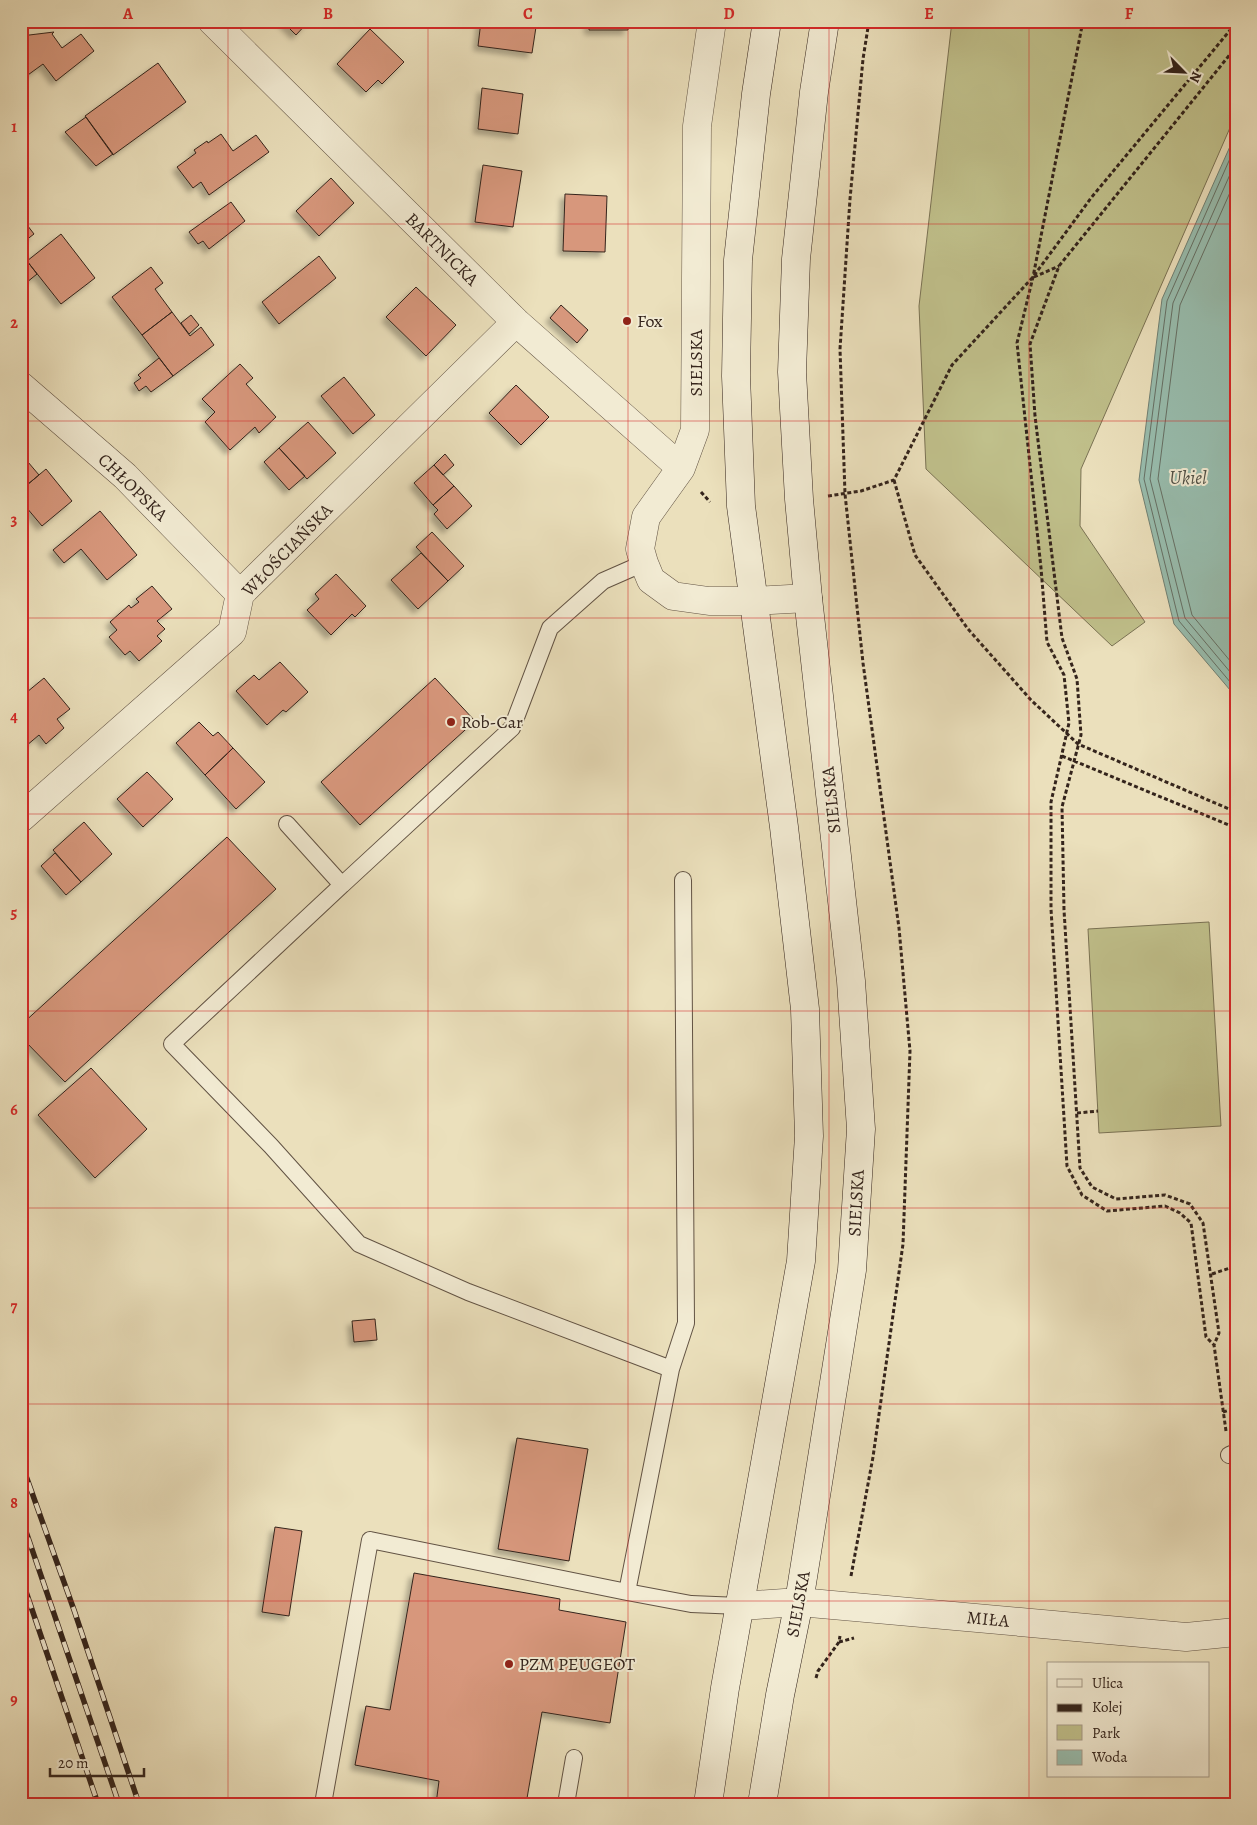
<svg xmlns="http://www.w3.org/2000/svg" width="1257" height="1825" viewBox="0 0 1257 1825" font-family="Alegreya,serif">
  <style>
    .green { fill: #c0c08b; stroke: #7a7254 }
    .water { fill: #98bdae; stroke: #708074 }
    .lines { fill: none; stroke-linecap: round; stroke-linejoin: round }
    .shore { stroke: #667065; stroke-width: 1 }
    .building { fill: #d7977b; stroke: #34241c; filter: url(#shadow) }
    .service-casing { stroke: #625344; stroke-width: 18 }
    .minor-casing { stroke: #625344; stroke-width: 29 }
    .secondary-casing { stroke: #34241c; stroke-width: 29 }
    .path { stroke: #34241c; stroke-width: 3; stroke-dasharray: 4 2.5; stroke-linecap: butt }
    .service { stroke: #f2ebd3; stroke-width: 16 }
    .minor { stroke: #f2ebd3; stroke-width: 28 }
    .secondary { stroke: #f2ebd3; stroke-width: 28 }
    .rail-casing { stroke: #34241c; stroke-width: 5.5 }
    .rail { stroke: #f2ebd3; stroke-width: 4; stroke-dasharray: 11; stroke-linecap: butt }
    .grid { fill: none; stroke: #d62828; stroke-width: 1; stroke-opacity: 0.55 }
    .poi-dot { fill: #8f2418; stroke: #f2ebd3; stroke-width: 2 }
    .labels { text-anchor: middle; stroke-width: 4; stroke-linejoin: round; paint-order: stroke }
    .street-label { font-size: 18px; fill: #34241c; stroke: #f2ebd3 }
    .poi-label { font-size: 18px; fill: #34241c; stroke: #f2ebd3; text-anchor: start }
    .water-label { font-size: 19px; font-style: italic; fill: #525248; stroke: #f2ebd3 }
    .neatline { fill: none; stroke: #d62828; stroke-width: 2 }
    .grid-label { font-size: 16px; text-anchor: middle; font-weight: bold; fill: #d62828 }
  </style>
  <defs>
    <filter id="shadow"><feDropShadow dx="-4.5" dy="4.5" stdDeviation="2.5" flood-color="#0004"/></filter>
  </defs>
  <rect width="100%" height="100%" fill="#ebe0bc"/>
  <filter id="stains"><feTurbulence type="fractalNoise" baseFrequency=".004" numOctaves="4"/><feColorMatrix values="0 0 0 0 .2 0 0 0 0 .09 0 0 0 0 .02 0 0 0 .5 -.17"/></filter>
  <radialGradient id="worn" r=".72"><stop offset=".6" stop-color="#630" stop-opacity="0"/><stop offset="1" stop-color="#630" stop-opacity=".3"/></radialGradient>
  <path class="green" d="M952 21H1236V114L1081 469 1080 526 1145 622 1112 646 926 469 919 306Z
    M1209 922 1221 1126 1099 1133 1088 929Z"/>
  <path class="water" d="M1236 133V697L1174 624 1139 480 1162 299Z"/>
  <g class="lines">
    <path class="shore" d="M1236 145 1167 301 1144 479 1179 621 1236 689
      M1236 161 1173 303 1150 479 1185 618 1236 679
      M1236 179 1180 305 1158 479 1192 615 1236 668"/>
  </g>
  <path class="building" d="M282 21H309L296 35Z
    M481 21H526L525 25 536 27 532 53 478 46Z
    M589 21H628V30H589Z
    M370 29 404 62 382 84 378 80 366 92 337 64Z
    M54 32 52 34 62 48 81 34 94 51 56 81 43 64 21 80V36Z
    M158 63 186 102 113 155 85 116Z
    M482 88 523 94 518 134 478 129Z
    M86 117 113 154 96 166 65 132Z
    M221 134 233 151 256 135 269 152 209 195 201 182 193 188 177 167 196 153 194 150 207 141 208 143Z
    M483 165 522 171 513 227 475 222Z
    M331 178 354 203 319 236 296 211Z
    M565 194 607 196 605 252 563 251Z
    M231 202 245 221 209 249 203 241 198 244 189 232Z
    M21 217 34 234 21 244Z
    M61 234 95 278 61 304 27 261Z
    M319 256 336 278 279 324 262 302Z
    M27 261 37 274 21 287V265Z
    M151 267 163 283 155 289 172 312 142 335 112 297Z
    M416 287 456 325 426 356 386 317Z
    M561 305 588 330 577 343 550 318Z
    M172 312 190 336 201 327 214 345 173 376 142 335Z
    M191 315 199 325 189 334 181 323Z
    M159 358 173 376 151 392 146 386 139 391 134 383 141 378 138 375Z
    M240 364 253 378 246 384 276 417 259 433 255 427 230 450 205 422 215 412 202 399Z
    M344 377 375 415 353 434 321 396Z
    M516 385 549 417 521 445 489 413Z
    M308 422 336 453 307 479 279 448Z
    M279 448 305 476 289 490 264 462Z
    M445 454 454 465 443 475 434 465Z
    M28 462 39 475 21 490V468Z
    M434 465 454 486 433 505 414 483Z
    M46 469 72 501 42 526 21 501V490Z
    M454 486 472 506 447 529 434 514 438 510 433 505Z
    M100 511 137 555 107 580 81 549 64 563 53 550Z
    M432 532 464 566 448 581 416 547Z
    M421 553 448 581 418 609 391 580Z
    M336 574 366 606 355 617 352 614 331 635 307 610 319 599 315 594Z
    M152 586 172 609 157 621 165 629 157 636 162 641 139 661 130 651 125 655 109 637 117 630 110 622 129 605 131 608 139 602 136 599Z
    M280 662 308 692 286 712 283 710 267 725 236 691 254 675 259 680Z
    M44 678 70 709 57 719 64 728 46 744 39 735 26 746 21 740V697Z
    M435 678 475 721 360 825 321 782Z
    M199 722 213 736 218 732 233 748 205 775 176 743Z
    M233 748 265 782 236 809 205 775Z
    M147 772 173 799 143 827 117 799Z
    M84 822 112 854 81 882 53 850Z
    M227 837 276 889 65 1082 21 1037V1025Z
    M55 853 81 882 66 895 41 866Z
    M91 1068 147 1129 95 1178 38 1115Z
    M375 1319 377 1340 354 1342 352 1321Z
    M517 1438 588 1449 569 1561 498 1549Z
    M275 1527 302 1531 289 1616 262 1612Z
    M414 1573 560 1599 559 1610 626 1622 610 1723 542 1712 526 1804H436L439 1781 355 1765 366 1706 390 1710Z"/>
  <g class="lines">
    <defs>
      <path id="service" d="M287 824 342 885 512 728 550 628 603 581 644 563
        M671 1369 686 1323 683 880
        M1229 1455 1236 1452
        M627 1592 691 1604 740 1606
        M323 1804 370 1540 627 1592 671 1369 468 1292 359 1244 271 1146 172 1044 342 885
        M566 1804 574 1758"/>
      <path id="minor" d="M212 21 516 322 681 468
        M712 21 697 126 695 430 681 468 646 517 640 549 644 563 651 580 673 596 709 601H754L808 598
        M21 386 125 476 240 594
        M21 818 232 632 240 594 516 322
        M740 1606 799 1602 1186 1637 1236 1632"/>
      <path id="secondary" d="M708 1804 725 1688 801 1261 809 1136 805 1009 784 827 741 506 736 376 738 260 756 94 767 21
        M762 1804 780 1695 799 1602 852 1270 861 1129 851 981 808 598 799 499 792 372 796 259 814 92 825 21"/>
    </defs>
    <use href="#service" class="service-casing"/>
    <use href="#minor" class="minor-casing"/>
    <use href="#secondary" class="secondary-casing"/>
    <path class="path" d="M1083 21 1033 277 1017 343 1041 568 1047 642 1064 675 1069 723 1051 802V909L1067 1166 1082 1195 1107 1211 1165 1206 1180 1213 1191 1223 1206 1337 1214 1345
      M1034 277 1059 266
      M894 480 915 555 968 629 1031 700 1078 744 1236 812
      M701 492 710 502
      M828 496 861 491 894 480 952 365 1033 277 1091 198 1236 23
      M1062 756 1236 828
      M1077 1113 1098 1111
      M1212 1274 1236 1266
      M1223 1412 1236 1408
      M1226 1431 1214 1345 1219 1333 1203 1223 1190 1204 1165 1195 1116 1199 1092 1187 1080 1168 1064 910 1062 807 1081 735 1077 679 1062 638 1035 416 1030 344 1059 266 1236 47
      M1232 1477 1236 1511
      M851 1576 873 1457 903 1244 910 1051 899 928 863 663 845 494 840 349 850 199 863 59 869 21
      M839 1642 854 1638
      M816 1678 818 1671 839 1642 840 1636"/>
    <use href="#service" class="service"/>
    <use href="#minor" class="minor"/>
    <use href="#secondary" class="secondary"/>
    <defs>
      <path id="rail" d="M21 1462 74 1610 139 1804
        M21 1517 119 1804
        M21 1577 98 1804"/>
    </defs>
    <use href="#rail" class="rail-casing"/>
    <use href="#rail" class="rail"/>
  </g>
  <path class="grid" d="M228 21V1804M428 21V1804M628 21V1804M829 21V1804M1029 21V1804M21 224H1236M21 421H1236M21 618H1236M21 814H1236M21 1011H1236M21 1208H1236M21 1404H1236M21 1601H1236"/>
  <g class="poi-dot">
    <circle cx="627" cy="321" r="5"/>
    <circle cx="451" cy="722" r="5"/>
    <circle cx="509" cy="1664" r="5"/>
  </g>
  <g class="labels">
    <g class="street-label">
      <text transform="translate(442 249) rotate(45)" y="6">BARTNICKA</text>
      <text transform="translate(696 363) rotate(-90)" y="6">SIELSKA</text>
      <text transform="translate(133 487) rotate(44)" y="6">CHŁOPSKA</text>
      <text transform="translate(287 550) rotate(-46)" y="6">WŁOŚCIAŃSKA</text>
      <text transform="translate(831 800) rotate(-96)" y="6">SIELSKA</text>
      <text transform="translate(856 1203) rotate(-87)" y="6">SIELSKA</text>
      <text transform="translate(798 1604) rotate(-80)" y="6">SIELSKA</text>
      <text transform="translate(988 1619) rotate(5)" y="6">MIŁA</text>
    </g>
    <g class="poi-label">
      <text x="637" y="327">Fox</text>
      <text x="461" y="728">Rob-Car</text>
      <text x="519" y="1670">PZM PEUGEOT</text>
    </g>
    <g class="water-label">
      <text x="1188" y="484">Ukiel</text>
    </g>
  </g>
  <rect width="1257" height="1825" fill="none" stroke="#ebe0bc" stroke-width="55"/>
  <rect x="1047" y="1662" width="162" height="115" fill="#f2ebd3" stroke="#a69b8a"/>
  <rect x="1057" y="1679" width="25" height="8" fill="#f2ebd3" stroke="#a69b8a"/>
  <text x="1092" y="1688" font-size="15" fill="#34241c">Ulica</text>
  <rect x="1057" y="1704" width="25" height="8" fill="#34241c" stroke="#a69b8a"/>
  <text x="1092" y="1712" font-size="15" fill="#34241c">Kolej</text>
  <rect x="1057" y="1725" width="25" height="15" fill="#c0c08b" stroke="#a69b8a"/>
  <text x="1092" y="1738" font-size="15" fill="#34241c">Park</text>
  <rect x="1057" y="1750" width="25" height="15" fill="#98bdae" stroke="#a69b8a"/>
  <text x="1092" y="1762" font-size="15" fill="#34241c">Woda</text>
  <g transform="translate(1184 72) rotate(114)" stroke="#f2ebd3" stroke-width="4" paint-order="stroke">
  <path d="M0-4L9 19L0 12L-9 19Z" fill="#34241c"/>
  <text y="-8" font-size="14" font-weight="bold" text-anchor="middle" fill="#34241c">N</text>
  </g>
  <path d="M50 1768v8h94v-8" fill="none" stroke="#34241c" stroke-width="2.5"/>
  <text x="58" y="1768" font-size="15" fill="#34241c" stroke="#f2ebd3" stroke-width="4" paint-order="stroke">20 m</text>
  <rect x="28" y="28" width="1202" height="1770" class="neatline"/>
  <g class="grid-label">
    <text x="128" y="19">A</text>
    <text x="328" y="19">B</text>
    <text x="528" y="19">C</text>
    <text x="729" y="19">D</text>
    <text x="929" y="19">E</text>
    <text x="1129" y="19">F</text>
    <text x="14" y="132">1</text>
    <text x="14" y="328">2</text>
    <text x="14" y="525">3</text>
    <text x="14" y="722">4</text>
    <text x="14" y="918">5</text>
    <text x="14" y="1115">6</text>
    <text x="14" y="1312">7</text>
    <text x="14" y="1508">8</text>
    <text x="14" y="1705">9</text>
  </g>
  <rect width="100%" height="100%" filter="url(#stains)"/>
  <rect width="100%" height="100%" fill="url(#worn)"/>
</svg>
